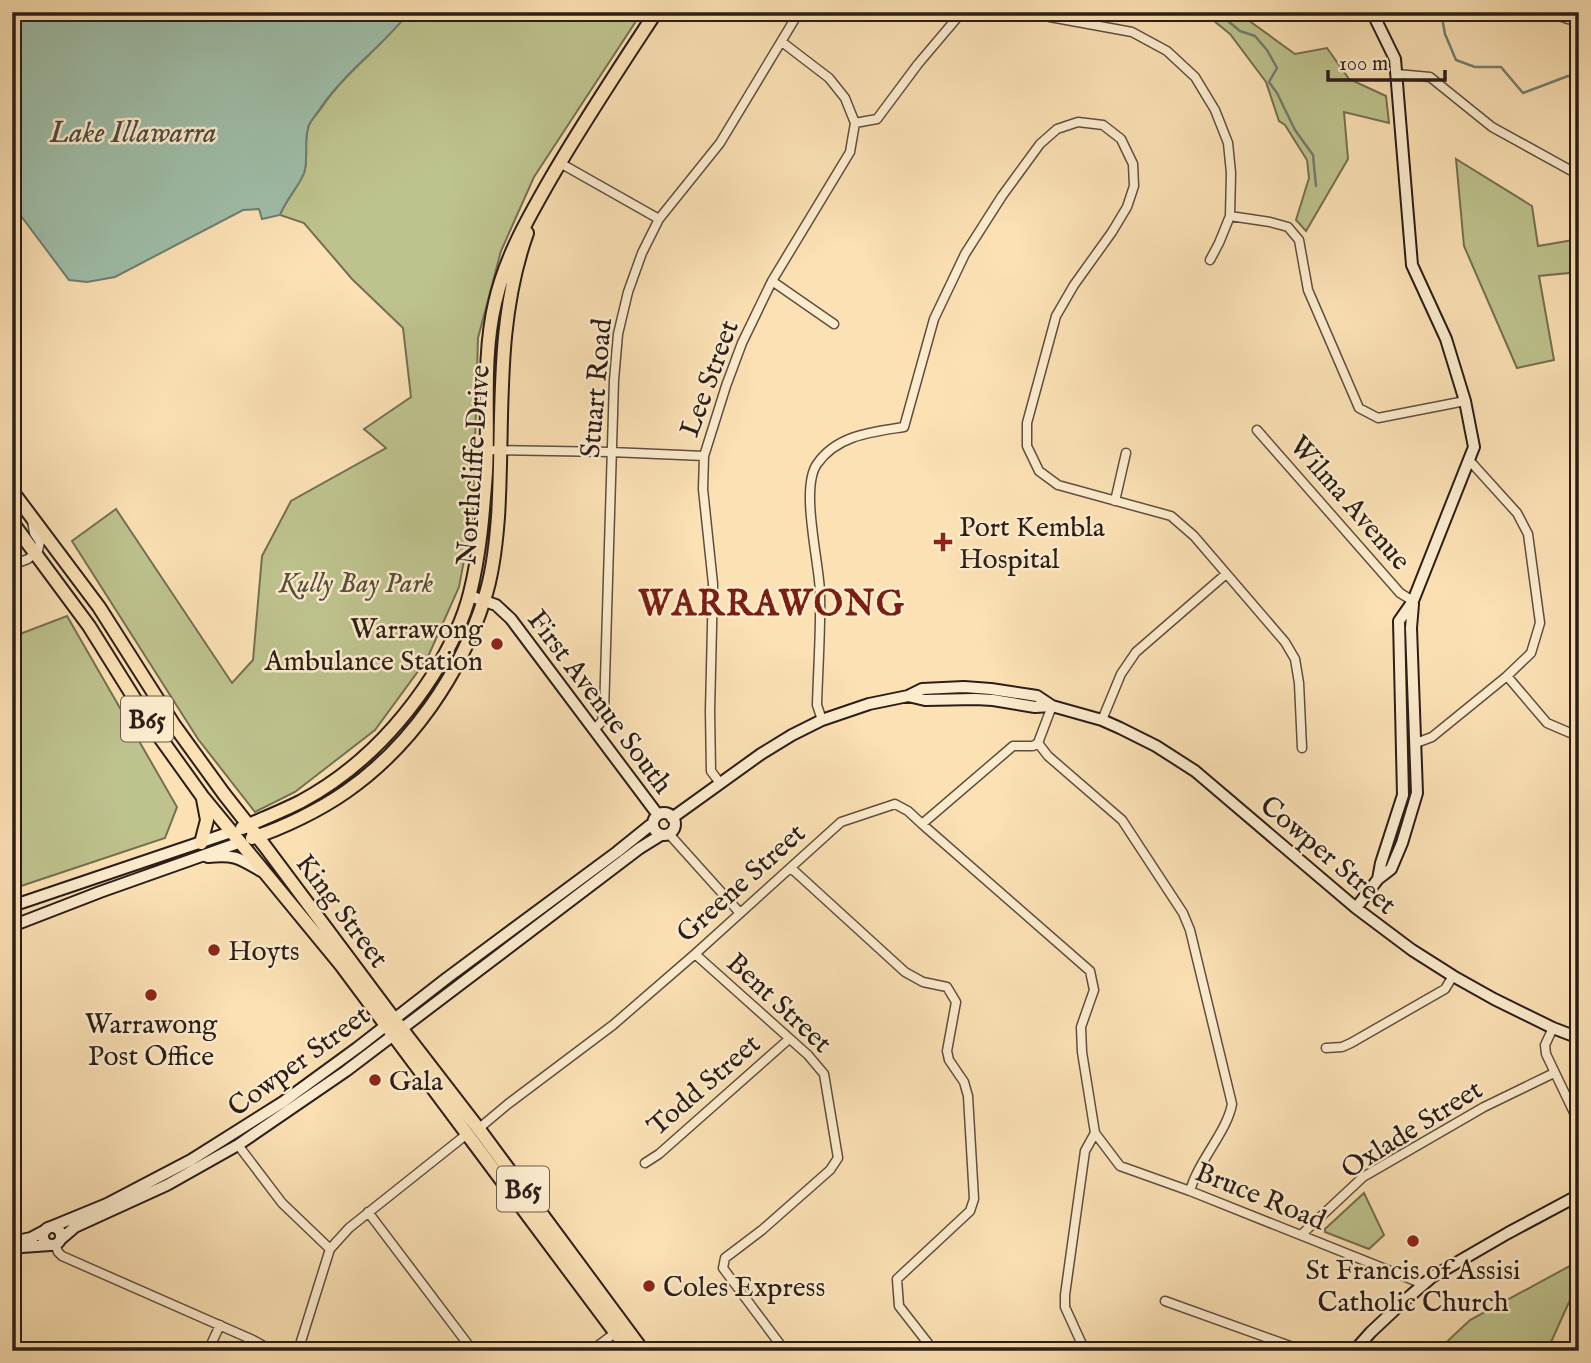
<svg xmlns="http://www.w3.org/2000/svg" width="1591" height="1363" viewBox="0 0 1591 1363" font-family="'IM FELL English',serif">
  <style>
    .green { fill: #bec38e; stroke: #747053; stroke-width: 2 }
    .water { fill: #9fbea9; stroke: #717e6f; stroke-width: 2 }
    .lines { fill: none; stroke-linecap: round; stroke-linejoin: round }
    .stream { stroke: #717e6f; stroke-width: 2.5 }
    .street-casing { stroke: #5f4e3f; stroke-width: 11 }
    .secondary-casing { stroke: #2b1d18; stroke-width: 14 }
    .primary-casing { stroke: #2b1d18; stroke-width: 16 }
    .street { stroke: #fcecce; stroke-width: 8 }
    .secondary { stroke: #fcecce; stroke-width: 10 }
    .primary { stroke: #fbe1b4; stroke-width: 12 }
    .poi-dot { fill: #8f2418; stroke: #fcecce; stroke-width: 2.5 }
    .labels { text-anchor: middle; stroke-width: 5; stroke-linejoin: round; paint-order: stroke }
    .shield { fill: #fcecce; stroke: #6a5b4f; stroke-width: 2 }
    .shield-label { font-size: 26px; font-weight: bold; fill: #2b1d18 }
    .street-label { font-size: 28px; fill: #2b1d18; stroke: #fcecce }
    .poi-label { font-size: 28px; fill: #2b1d18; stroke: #fcecce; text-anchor: start }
    .park-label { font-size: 28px; font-style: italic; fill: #574f3b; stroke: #fcecce }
    .water-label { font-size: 30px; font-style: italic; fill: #4e4d44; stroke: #fcecce }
    .district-label { font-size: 35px; font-weight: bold; letter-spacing: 2px; fill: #7a1f14; stroke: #fcecce }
  </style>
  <rect width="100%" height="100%" fill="#fbe1b4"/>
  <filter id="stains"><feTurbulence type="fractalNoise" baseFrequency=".00286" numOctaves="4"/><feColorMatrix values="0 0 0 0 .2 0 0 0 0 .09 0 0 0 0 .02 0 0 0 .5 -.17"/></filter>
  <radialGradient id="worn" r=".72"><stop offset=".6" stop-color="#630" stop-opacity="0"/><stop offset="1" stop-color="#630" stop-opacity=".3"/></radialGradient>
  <path class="green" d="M409 12H642L534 177 501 251 478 338 473 513 459 587 427 659 375 730 295 792 255 812 198 739 72 541 116 509 232 683 253 660 262 556 291 501 386 448 364 429 411 397 403 328 352 279 304 223 280 215C286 199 298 188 304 173 309 158 303 139 309 125 312 118 318 113 322 107 346 71 383 46 409 12Z
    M1203 12H1237L1295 54 1327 48 1349 79 1386 96 1389 123 1344 112 1348 159 1306 231 1296 220 1309 178 1307 160 1285 125 1279 121 1266 82 1230 34Z
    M1456 159 1532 206 1538 246 1579 239V272L1539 276 1554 360 1517 368 1464 246Z
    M67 616 177 807 165 838 12 889V637Z
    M1364 1193 1384 1235 1369 1249 1325 1232V1229Z
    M1579 1261V1280L1547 1351H1437L1470 1320Z"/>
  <path class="water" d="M12 12H409C383 46 346 71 321 107 318 113 312 118 309 125 303 139 309 158 304 173 298 188 286 199 280 215L262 219 259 209 243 210 115 277 87 282 69 280 12 204Z"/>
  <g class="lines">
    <path class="stream" d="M1217 12 1240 31 1255 36 1267 50 1277 68 1269 82 1277 93 1295 130 1313 155 1316 186
      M1441 12 1445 34 1456 60 1475 67H1501L1523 93 1568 76 1579 78"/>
    <defs>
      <path id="street" d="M1045 12 1050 17 1132 32 1167 51 1195 77 1215 110 1228 143 1231 173 1230 216 1219 243 1210 260
        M1548 12 1568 19 1579 21
        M1397 74 1430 77 1492 127 1579 175
        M855 123 877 119 918 64 962 12
        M560 163 659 219
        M1230 216 1270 222 1288 227 1299 240 1308 290 1359 408 1378 418 1465 401
        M772 281 834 324
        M1257 430 1400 593 1413 601
        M486 450 611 452 704 456
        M1115 501 1126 453
        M12 565 28 559 38 551 40 542 34 533 32 520
        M1507 676 1547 723 1575 735H1579
        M822 720 817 705C818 668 821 629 820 592 819 561 800 488 817 464 837 435 872 432 904 427L934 319 965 254 1002 196 1040 144 1057 129 1078 122 1103 125 1121 139 1133 164 1134 186 1127 207 1112 232 1074 285 1056 316 1027 423V446L1039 471 1058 485 1171 516 1194 536 1285 642 1295 659 1299 683 1302 748
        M1102 720 1121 674 1136 652 1226 574
        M594 730 602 721 604 712 614 380 618 334 628 292 642 253 659 219 720 143 799 12
        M1038 743 1048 756 1122 820 1183 913 1190 930 1232 1104C1227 1132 1198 1161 1190 1191
        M1038 743 1052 706
        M1416 743 1432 737 1507 676 1531 653 1540 623 1528 534 1517 513 1469 460
        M720 783 711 771 710 711 713 584 703 489 704 456 726 386 742 343 772 281 850 152 855 123 845 98 829 78 782 42
        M922 824 1090 971 1094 990 1081 1027 1082 1052 1095 1133 1085 1151 1065 1295V1307L1085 1351
        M669 834 740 913
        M791 868 905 972 923 982 947 987 956 1002 947 1051 949 1060 964 1082 968 1096 974 1199 970 1211 897 1279 899 1306 934 1351
        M695 954 808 1055 824 1074 838 1158 830 1170 762 1230 725 1258 723 1268 785 1351
        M1553 1028 1545 1045 1546 1054 1579 1123
        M1326 1048 1342 1047 1351 1043 1445 989 1453 976
        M477 1130 508 1104 613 1025 695 954 841 822 895 804 908 811 922 824 1013 746H1033L1038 743
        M1095 1133 1120 1166 1190 1191 1423 1284
        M238 1145 282 1203 330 1249
        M645 1163 659 1154 789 1039
        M368 1212 473 1351
        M1301 1235 1363 1177 1484 1107 1554 1073
        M55 1244 58 1252 62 1256 253 1340 273 1351
        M1165 1301 1304 1351
        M208 1351 220 1325
        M298 1351 330 1249 349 1228 467 1134
        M591 1351 615 1333 616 1328"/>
      <path id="secondary" d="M1372 12 1395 59 1412 265 1446 339 1465 401 1474 447 1413 601 1399 621 1403 795 1381 863 1378 879
        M470 596 496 605 511 619 658 815
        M908 696 925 700 975 699 993 700 1035 707 1052 706 1102 720 1120 728 1156 746 1195 771 1356 908 1412 950 1453 976 1494 999 1553 1028 1579 1038
        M653 824a11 11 0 1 1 22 0a11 11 0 1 1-22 0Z
        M672 818 761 754 792 735 822 720 869 704 908 696 922 689 964 687 991 689 1037 696 1052 706
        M208 857C234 854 239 858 261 871
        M12 906 231 832
        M1356 908 1378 879 1391 869 1402 843 1417 793 1411 628 1413 604
        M12 926 100 892 241 842
        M51 1227 107 1204 191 1160 283 1102 357 1048 447 978 617 852 653 823
        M43 1236a9 9 0 1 1 18 0a9 9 0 1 1-18 0Z
        M61 1239 75 1227 167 1185 238 1145 346 1071 640 848 661 835
        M12 1242 31 1238 46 1230
        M12 1250 22 1247 50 1245
        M1354 1351 1371 1332 1403 1302 1432 1277 1508 1233 1579 1195"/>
      <path id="primary" d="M12 491 99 607 174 725 224 794 264 845 394 1019 478 1128 643 1351
        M12 522 89 626 151 725 202 796 341 965 629 1351
        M242 828C262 819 282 811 300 802 356 772 399 728 433 675 449 649 463 622 470 593 480 553 483 513 486 472 489 416 482 358 495 303 505 258 528 218 551 178 584 121 620 67 656 12
        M252 838C283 828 320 810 347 791 411 746 460 675 484 600 493 574 496 544 498 517 504 421 494 325 527 233
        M201 843 207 820 203 799"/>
    </defs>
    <use href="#street" class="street-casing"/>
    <use href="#secondary" class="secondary-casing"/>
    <use href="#primary" class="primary-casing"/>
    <use href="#street" class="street"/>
    <use href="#secondary" class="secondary"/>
    <use href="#primary" class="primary"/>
  </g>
  <g class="poi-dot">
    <path d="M939.5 531.5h7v7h7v7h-7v7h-7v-7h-7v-7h7z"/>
    <circle cx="497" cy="644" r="7"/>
    <circle cx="214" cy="950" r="7"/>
    <circle cx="151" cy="995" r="7"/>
    <circle cx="375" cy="1080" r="7"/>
    <circle cx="1413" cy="1241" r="7"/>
    <circle cx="649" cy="1286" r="7"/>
  </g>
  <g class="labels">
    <g class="shield">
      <rect x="121" y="696.5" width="52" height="45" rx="5"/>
      <rect x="497" y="1166.5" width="52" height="45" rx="5"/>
    </g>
    <g class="shield-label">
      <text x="147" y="728">B65</text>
      <text x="523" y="1198">B65</text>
    </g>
    <g class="street-label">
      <text transform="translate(708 378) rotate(-70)" y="10">Lee Street</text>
      <text transform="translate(595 388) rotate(-85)" y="10">Stuart Road</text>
      <text transform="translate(472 465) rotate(-86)" y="10">Northcliffe Drive</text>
      <text transform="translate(1351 502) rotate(49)" y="10">Wilma Avenue</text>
      <text transform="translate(601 701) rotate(53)" y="10">First Avenue South</text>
      <text transform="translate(1329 854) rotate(40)" y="10">Cowper Street</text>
      <text transform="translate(740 882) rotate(-42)" y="10">Greene Street</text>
      <text transform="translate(343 910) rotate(53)" y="10">King Street</text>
      <text transform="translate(780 1002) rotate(43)" y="10">Bent Street</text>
      <text transform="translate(298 1060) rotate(-36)" y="10">Cowper Street</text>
      <text transform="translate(703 1084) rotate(-41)" y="10">Todd Street</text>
      <text transform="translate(1411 1128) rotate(-32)" y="10">Oxlade Street</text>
      <text transform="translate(1261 1195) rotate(22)" y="10">Bruce Road</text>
    </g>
    <g class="poi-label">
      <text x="959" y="536">Port Kembla<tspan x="959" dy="32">Hospital</tspan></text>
      <text x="483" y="638" text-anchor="end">Warrawong<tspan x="483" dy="32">Ambulance Station</tspan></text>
      <text x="228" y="960">Hoyts</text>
      <text x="151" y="1033" text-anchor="middle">Warrawong<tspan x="151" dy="32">Post Office</tspan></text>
      <text x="389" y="1090">Gala</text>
      <text x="1413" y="1279" text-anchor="middle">St Francis of Assisi<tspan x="1413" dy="32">Catholic Church</tspan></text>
      <text x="663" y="1296">Coles Express</text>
    </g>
    <g class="park-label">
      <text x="356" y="592">Kully Bay Park</text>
    </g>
    <g class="water-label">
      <text x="133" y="142">Lake Illawarra</text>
    </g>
    <g class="district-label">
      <text x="772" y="615">WARRAWONG</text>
    </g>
  </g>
  <rect width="1591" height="1363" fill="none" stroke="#fbe1b4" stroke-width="42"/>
  <rect x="14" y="14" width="1563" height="1335" fill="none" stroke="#2b1d18" stroke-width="3.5"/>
  <rect x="21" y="21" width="1549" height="1321" fill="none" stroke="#2b1d18" stroke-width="2"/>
  <path d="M1328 70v10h117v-10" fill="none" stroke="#2b1d18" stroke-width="3.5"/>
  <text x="1339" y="70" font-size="21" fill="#2b1d18" stroke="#fcecce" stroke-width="5" paint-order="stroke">100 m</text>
  <rect width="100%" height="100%" filter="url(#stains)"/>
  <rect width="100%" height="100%" fill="url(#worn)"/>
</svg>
